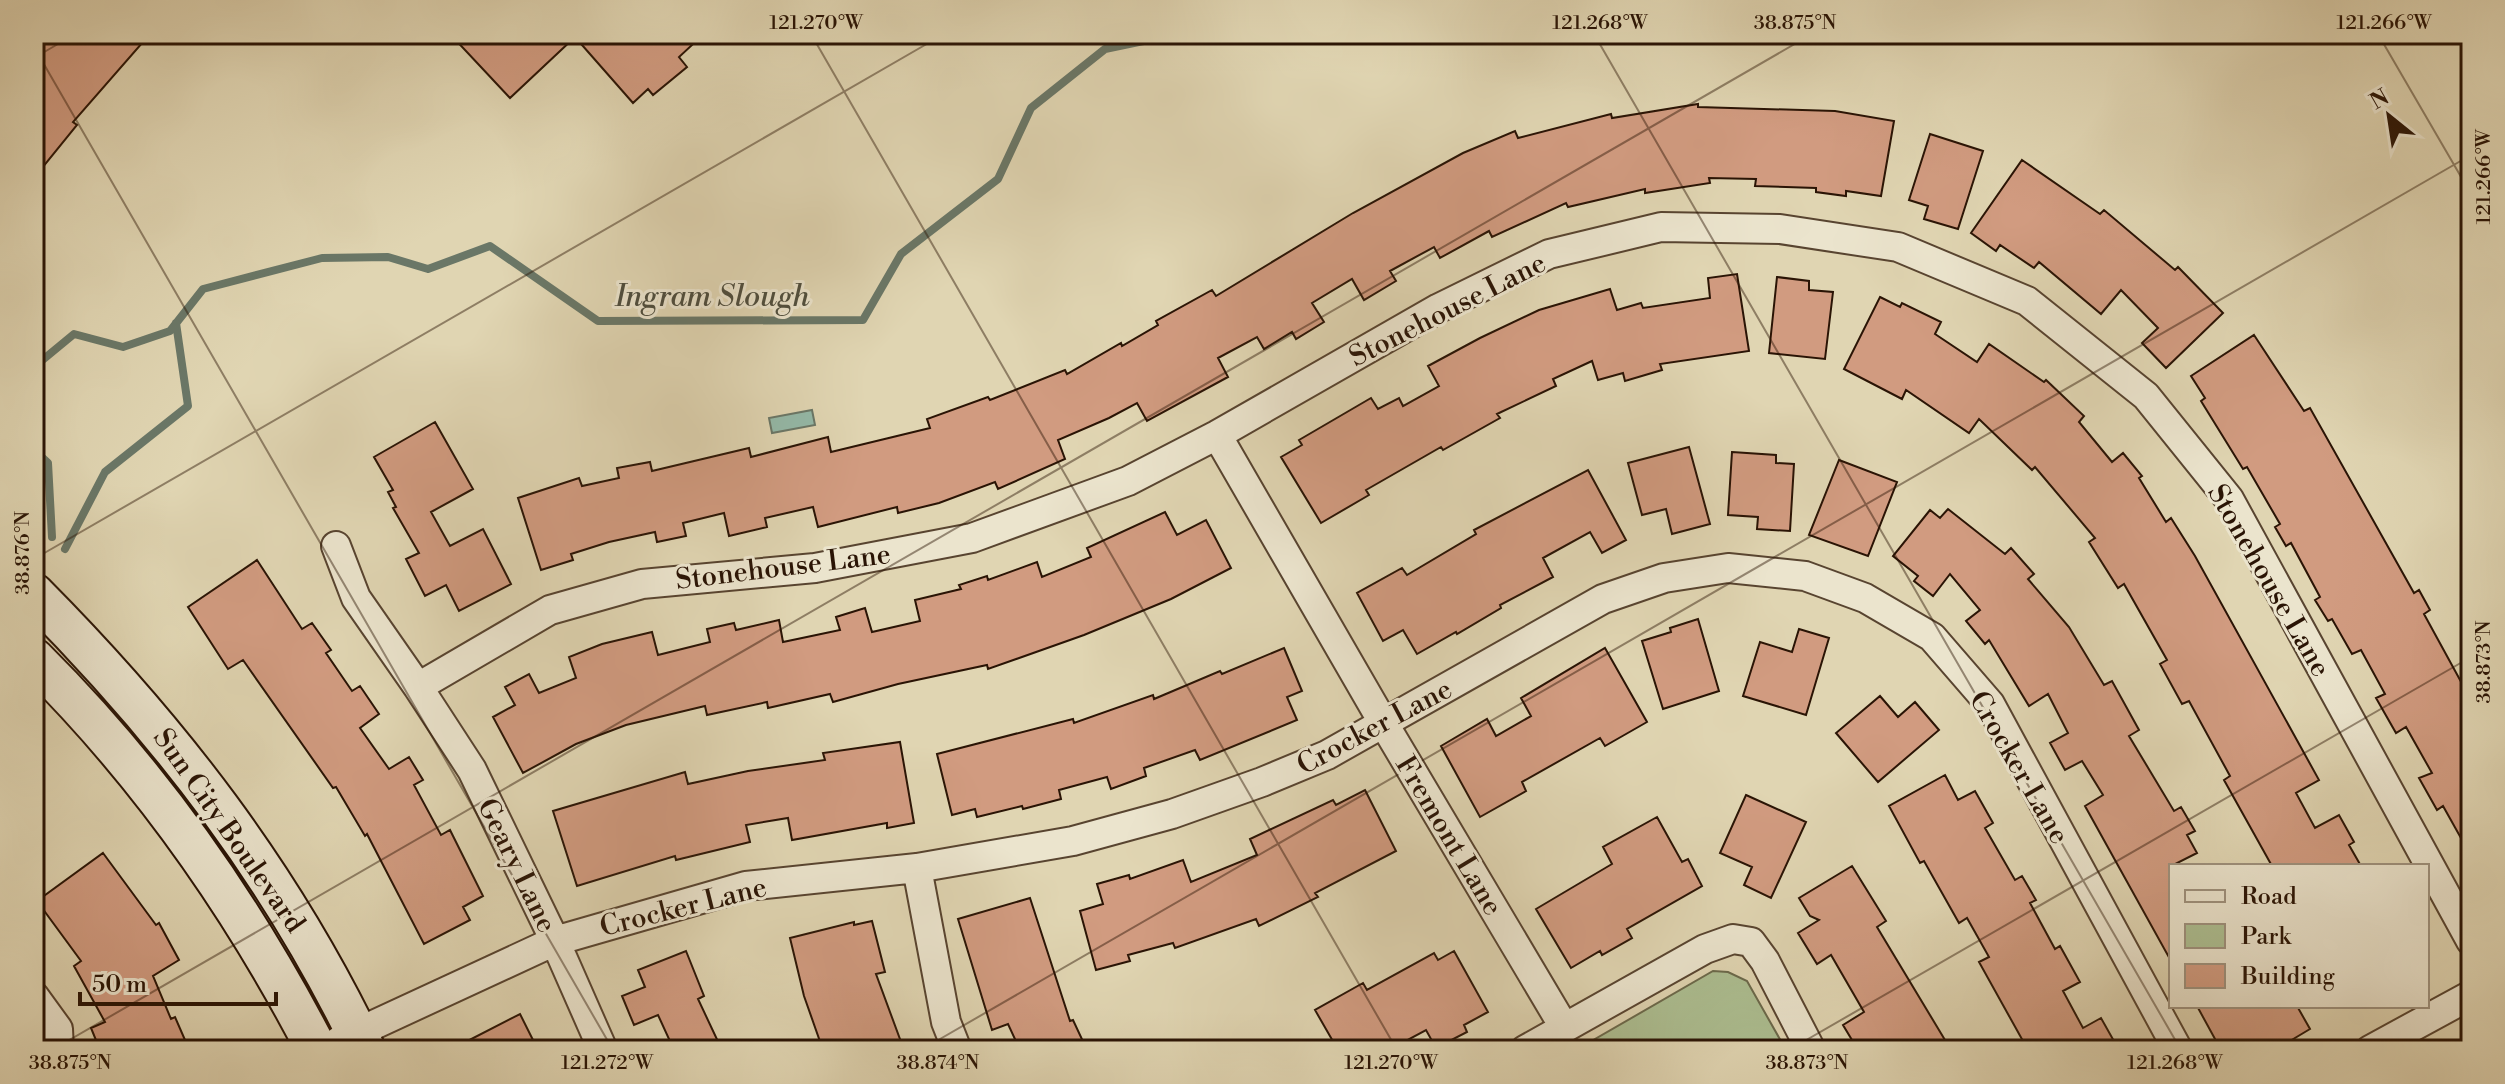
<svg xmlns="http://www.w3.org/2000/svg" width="2505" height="1084" viewBox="0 0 2505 1084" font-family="'Libre Bodoni',serif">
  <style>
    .green { fill: #acbe91; stroke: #6b694b; stroke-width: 2 }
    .water { fill: #94b9a8; stroke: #6a7767; stroke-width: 2 }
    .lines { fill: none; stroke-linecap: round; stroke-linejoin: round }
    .stream { stroke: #6a7767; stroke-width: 8 }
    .building { fill: #d19b80; stroke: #2a1405; stroke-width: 2 }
    .street-casing { stroke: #584430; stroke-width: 32 }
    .secondary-casing { stroke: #2a1405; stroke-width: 44 }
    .street { stroke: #ebe4cd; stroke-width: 28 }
    .secondary { stroke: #ebe4cd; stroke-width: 40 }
    .ticks { fill: none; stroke: #2a1405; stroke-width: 2; stroke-opacity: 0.45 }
    .labels { text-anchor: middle; stroke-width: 6; stroke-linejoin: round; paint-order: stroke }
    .street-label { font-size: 28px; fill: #2a1405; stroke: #ebe4cd }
    .water-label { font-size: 30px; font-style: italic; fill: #4f4e3e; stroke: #ebe4cd }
    .neatline { fill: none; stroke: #2a1405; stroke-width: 3 }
    .ticks-label { font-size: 20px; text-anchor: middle; fill: #2a1405 }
  </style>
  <rect width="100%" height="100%" fill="#e0d5b2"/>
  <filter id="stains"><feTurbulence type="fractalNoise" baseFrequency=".0025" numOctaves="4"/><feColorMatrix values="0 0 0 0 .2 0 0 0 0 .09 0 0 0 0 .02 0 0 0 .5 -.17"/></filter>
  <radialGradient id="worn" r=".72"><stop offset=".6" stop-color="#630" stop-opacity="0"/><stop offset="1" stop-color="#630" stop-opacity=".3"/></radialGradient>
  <path class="green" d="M1713 971 1728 972 1747 981 1786 1050H1576Z"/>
  <path class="water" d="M812 410 815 425 772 433 769 418Z"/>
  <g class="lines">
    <path class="stream" d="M34 367 74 334 123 347 170 331 203 289 322 258 388 257 428 269 490 246 598 321 863 320 901 254 998 179 1031 108 1105 49 1177 34
      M34 450 48 463 52 537
      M65 549 105 472 188 406 176 323"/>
  </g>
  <path class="building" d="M34 34H150L73 122 77 125 34 178Z
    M450 34H682L692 45 679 57 687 67 653 95 648 89 633 103 575 37 510 98Z
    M1698 104V107L1835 111 1894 121 1881 196 1846 191V196L1816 192V188L1755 186 1756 179 1709 178 1710 183 1645 193V189L1568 207 1566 203 1492 237 1489 231 1440 258 1434 247 1390 271 1396 281 1364 300 1352 279 1312 303 1324 322 1296 339 1292 332 1264 349 1257 337 1218 358 1228 377 1147 421 1137 403 1109 418 1058 440 1065 459 998 489 995 482 939 503 898 513 897 507 818 527 813 507 765 518 767 527 729 536 724 513 683 523 686 536 657 542 655 532 609 542 571 554 573 560 541 570 518 498 579 478 582 486 619 478 617 468 650 462 652 471 749 448 751 457 828 437 831 452 930 428 927 419 988 397 990 400 1065 370 1067 374 1121 343 1122 346 1158 325 1156 321 1212 290 1216 296 1353 213 1463 153 1515 131 1518 138 1611 114 1612 118Z
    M1930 134 1983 151 1958 229 1924 219 1928 206 1909 200Z
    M2022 160 2100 214 2104 210 2175 270 2178 267 2223 313 2166 368 2142 343 2158 328 2121 290 2101 314 2039 262 2034 268 2000 245 1996 251 1971 233Z
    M1737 274 1749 351 1660 364 1662 370 1625 381 1623 373 1598 380 1592 361 1553 379 1556 386 1497 414 1500 418 1443 450 1441 447 1366 490 1369 495 1321 523 1281 457 1302 445 1299 440 1371 398 1378 409 1399 398 1403 406 1439 386 1428 366 1480 338 1539 310 1610 289 1617 310 1641 303 1643 308 1710 298 1708 278Z
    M1777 277 1809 281V290L1833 292 1825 359 1769 353Z
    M1880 297 1900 307 1902 303 1941 322 1935 334 1977 362 1989 344 2044 382 2046 380 2084 416 2079 422 2112 462 2123 453 2142 476 2139 478 2166 522 2171 518 2195 556 2319 780 2296 793 2315 828 2339 815 2354 842 2349 845 2361 866H2272L2224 780 2230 776 2189 701 2182 704 2160 664 2167 660 2124 584 2118 588 2089 542 2095 538 2035 467 2032 470 1979 419 1969 433 1906 390 1902 399 1844 369Z
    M2254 335 2304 411 2310 408 2414 593 2419 590 2430 610 2424 614 2471 700V856L2443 806 2437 810 2419 778 2432 773 2406 727 2396 733 2376 698 2385 694 2361 650 2352 654 2332 619 2328 621 2315 600 2320 597 2291 543 2286 546 2275 527 2280 524 2247 467 2243 469 2201 401 2205 398 2191 376Z
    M435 422 473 489 431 512 450 546 483 529 511 584 459 611 446 585 425 596 406 559 419 553 393 508 396 507 388 492 393 490 374 457Z
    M1689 447 1710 524 1672 534 1666 509 1642 515 1628 463Z
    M1732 452 1776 455V463L1794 464 1790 531 1757 529 1758 517 1728 515Z
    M1839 460 1897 482 1868 556 1809 535Z
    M1588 470 1626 540 1602 553 1590 532 1543 558 1553 577 1500 605 1501 608 1457 634 1456 632 1417 654 1403 630 1383 641 1357 593 1402 568 1407 575 1476 534 1474 530Z
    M1948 509 2005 554 2011 548 2034 574 2028 579 2069 627 2104 685 2112 681 2139 730 2129 736 2174 811 2181 807 2195 831 2187 835 2197 853 2171 866V961L2085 806 2103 795 2082 761 2065 770 2050 743 2068 733 2048 694 2029 706 1989 640 1985 644 1966 621 1980 610 1950 574 1933 596 1914 581 1918 576 1893 556 1930 510 1940 518Z
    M1165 512 1177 535 1206 520 1231 568 1171 599 1084 635 988 669 987 665 898 684 833 702 830 694 768 708 767 702 707 715 705 706 626 725 576 744 523 773 493 717 515 705 505 687 529 674 539 693 576 678 569 657 602 644 652 632 658 655 710 642 707 629 734 623 736 630 779 620 783 642 840 630 836 617 865 608 872 632 920 621 915 600 961 589 959 585 987 576 988 580 1037 562 1042 577 1091 557 1087 548Z
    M257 560 302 629 312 623 331 650 326 653 352 691 360 686 379 714 360 728 389 769 409 757 423 780 414 785 441 835 450 830 483 896 463 907 470 920 424 944 367 834 365 836 336 787 333 788 243 660 228 669 188 607Z
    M1698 619 1719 691 1663 709 1642 641 1671 632 1670 628Z
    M1799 629 1829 638 1806 715 1743 696 1760 642 1792 652Z
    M1284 648 1302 691 1287 697 1297 720 1200 760 1195 750 1144 768 1146 776 1111 789 1107 777 1059 790 1061 799 1023 809 1022 806 977 817 975 809 952 815 937 754 1073 719 1074 723 1153 695 1154 699 1220 671 1222 674Z
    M1605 648 1647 722 1605 746 1600 738 1522 782 1526 791 1480 817 1441 746 1487 719 1496 736 1531 716 1521 698Z
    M1880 696 1898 717 1915 702 1939 730 1878 782 1836 733Z
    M900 742 914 823 887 828V823L792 840 788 818 746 825 750 842 676 860 675 856 577 886 553 811 685 772 688 784 748 771 825 760 823 753Z
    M1945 775 1958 800 1975 791 1993 823 1985 828 2015 880 2022 876 2036 900 2030 903 2055 949 2060 946 2080 982 2063 991 2083 1028 2101 1018 2119 1050H2028L1979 962 1989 957 1967 918 1959 923 1924 861 1920 863 1889 806Z
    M1365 790 1396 851 1315 893 1318 897 1259 926 1256 919 1175 948 1173 943 1128 955 1130 961 1096 970 1080 911 1103 904 1097 884 1129 875 1130 879 1183 860 1191 882 1257 855 1250 839 1333 800 1336 805Z
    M1746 795 1806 822 1771 898 1744 885 1752 867 1720 853Z
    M1657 817 1682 862 1688 859 1702 886 1627 929 1632 938 1602 955 1600 951 1571 968 1536 909 1612 864 1603 847Z
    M103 853 156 925 159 923 179 960 153 976 171 1019 175 1017 185 1040 159 1050H100L91 1028 105 1022 74 966 81 961 37 901Z
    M1852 866 1886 921 1877 927 1951 1050H1858L1843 1025 1864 1012 1831 955 1817 964 1798 933 1819 920 1810 916 1799 898Z
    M1030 898 1070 1021 1073 1020 1087 1050H1020L1008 1024 992 1030 958 919Z
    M872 921 885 972 876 974 904 1050H823L804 996 790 938 854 922V925Z
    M686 951 704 996 698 999 722 1050H674L658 1015 634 1025 622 996 645 987 638 970Z
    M1454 951 1488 1012 1464 1025 1467 1032 1436 1048 1426 1030 1389 1050H1338L1315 1010 1363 983 1367 990 1434 953 1438 960Z
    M2197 1006H2297L2310 1029 2275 1050H2246L2241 1042 2228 1050H2221Z
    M520 1014 538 1050H450Z"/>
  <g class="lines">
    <defs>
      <path id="street" d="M1217 435 1384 724 1564 1027
        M336 546 356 598 418 687 472 770 555 941 603 1050
        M418 687 550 610 642 584 815 568 972 538 1128 481 1217 435 1439 308 1549 254 1661 227 1780 229 1898 247 2027 301 2146 396 2229 499 2471 941
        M917 868 946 1022 957 1050
        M34 996 58 1029 59 1050
        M339 1041 555 941 746 886 917 868 1073 841 1172 814 1262 782 1327 755 1603 599 1664 578 1728 568 1805 576 1865 598 1932 637 1990 704 2178 1050
        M1525 1050 1705 949 1733 939 1751 942 1765 961 1811 1050
        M2370 1050 2471 995"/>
      <path id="secondary" d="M34 594C170 731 282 876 365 1050
        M34 659C149 773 243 907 317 1050"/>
    </defs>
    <use href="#street" class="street-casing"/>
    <use href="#secondary" class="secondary-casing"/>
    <use href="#street" class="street"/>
    <use href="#secondary" class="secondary"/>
  </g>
  <path class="ticks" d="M811 34 1397 1050M1594 34 2181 1050M2378 34 2471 194M34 47 613 1050M34 58 75 34M34 559 944 34M52 1050 1812 34M921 1050 2471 155M1789 1050 2471 657"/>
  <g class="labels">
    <g class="street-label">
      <text transform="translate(1447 309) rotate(-27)" y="10">Stonehouse Lane</text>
      <text transform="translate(783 566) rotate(-7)" y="10">Stonehouse Lane</text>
      <text transform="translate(2270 580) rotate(60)" y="10">Stonehouse Lane</text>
      <text transform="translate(1374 726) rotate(-28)" y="10">Crocker Lane</text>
      <text transform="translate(2020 767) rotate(60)" y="10">Crocker Lane</text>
      <text transform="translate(230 830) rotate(55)" y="10">Sun City Boulevard</text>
      <text transform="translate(1450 835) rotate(59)" y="10">Fremont Lane</text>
      <text transform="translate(518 865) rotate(64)" y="10">Geary Lane</text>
      <text transform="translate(683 906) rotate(-14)" y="10">Crocker Lane</text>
    </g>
    <g class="water-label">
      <text x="712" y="306">Ingram Slough</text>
    </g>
  </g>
  <rect width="2505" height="1084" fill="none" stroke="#e0d5b2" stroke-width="88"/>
  <rect x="2169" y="864" width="260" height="144" fill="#ebe4cd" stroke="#9e917d" stroke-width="2"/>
  <rect x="2185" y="890" width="40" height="12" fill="#ebe4cd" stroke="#9e917d" stroke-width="2"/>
  <text x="2241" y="904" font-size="24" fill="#2a1405">Road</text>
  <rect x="2185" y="924" width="40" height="24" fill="#acbe91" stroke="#9e917d" stroke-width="2"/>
  <text x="2241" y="944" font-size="24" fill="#2a1405">Park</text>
  <rect x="2185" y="964" width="40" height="24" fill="#d19b80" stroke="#9e917d" stroke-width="2"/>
  <text x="2241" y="984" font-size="24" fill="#2a1405">Building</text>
  <g transform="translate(2389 116) rotate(330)" stroke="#ebe4cd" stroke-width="6" paint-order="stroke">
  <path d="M0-6L14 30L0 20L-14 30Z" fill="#2a1405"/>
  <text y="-12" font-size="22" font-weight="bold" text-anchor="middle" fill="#2a1405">N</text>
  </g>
  <path d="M80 992v12h196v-12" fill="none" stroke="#2a1405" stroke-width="4"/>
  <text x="92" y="992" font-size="24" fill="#2a1405" stroke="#ebe4cd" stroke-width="6" paint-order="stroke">50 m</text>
  <rect x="44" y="44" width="2417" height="996" class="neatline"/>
  <g class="ticks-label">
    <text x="816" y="29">121.270°W</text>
    <text x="1600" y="29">121.268°W</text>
    <text x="1795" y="29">38.875°N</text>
    <text x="2384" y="29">121.266°W</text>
    <text transform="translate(2483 177) rotate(-90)" y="7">121.266°W</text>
    <text transform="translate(22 553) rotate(-90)" y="7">38.876°N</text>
    <text transform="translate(2483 662) rotate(-90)" y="7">38.873°N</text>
    <text x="70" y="1069">38.875°N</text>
    <text x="607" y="1069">121.272°W</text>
    <text x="938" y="1069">38.874°N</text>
    <text x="1391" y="1069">121.270°W</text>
    <text x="1807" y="1069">38.873°N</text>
    <text x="2175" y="1069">121.268°W</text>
  </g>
  <rect width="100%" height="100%" filter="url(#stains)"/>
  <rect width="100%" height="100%" fill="url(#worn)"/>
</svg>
